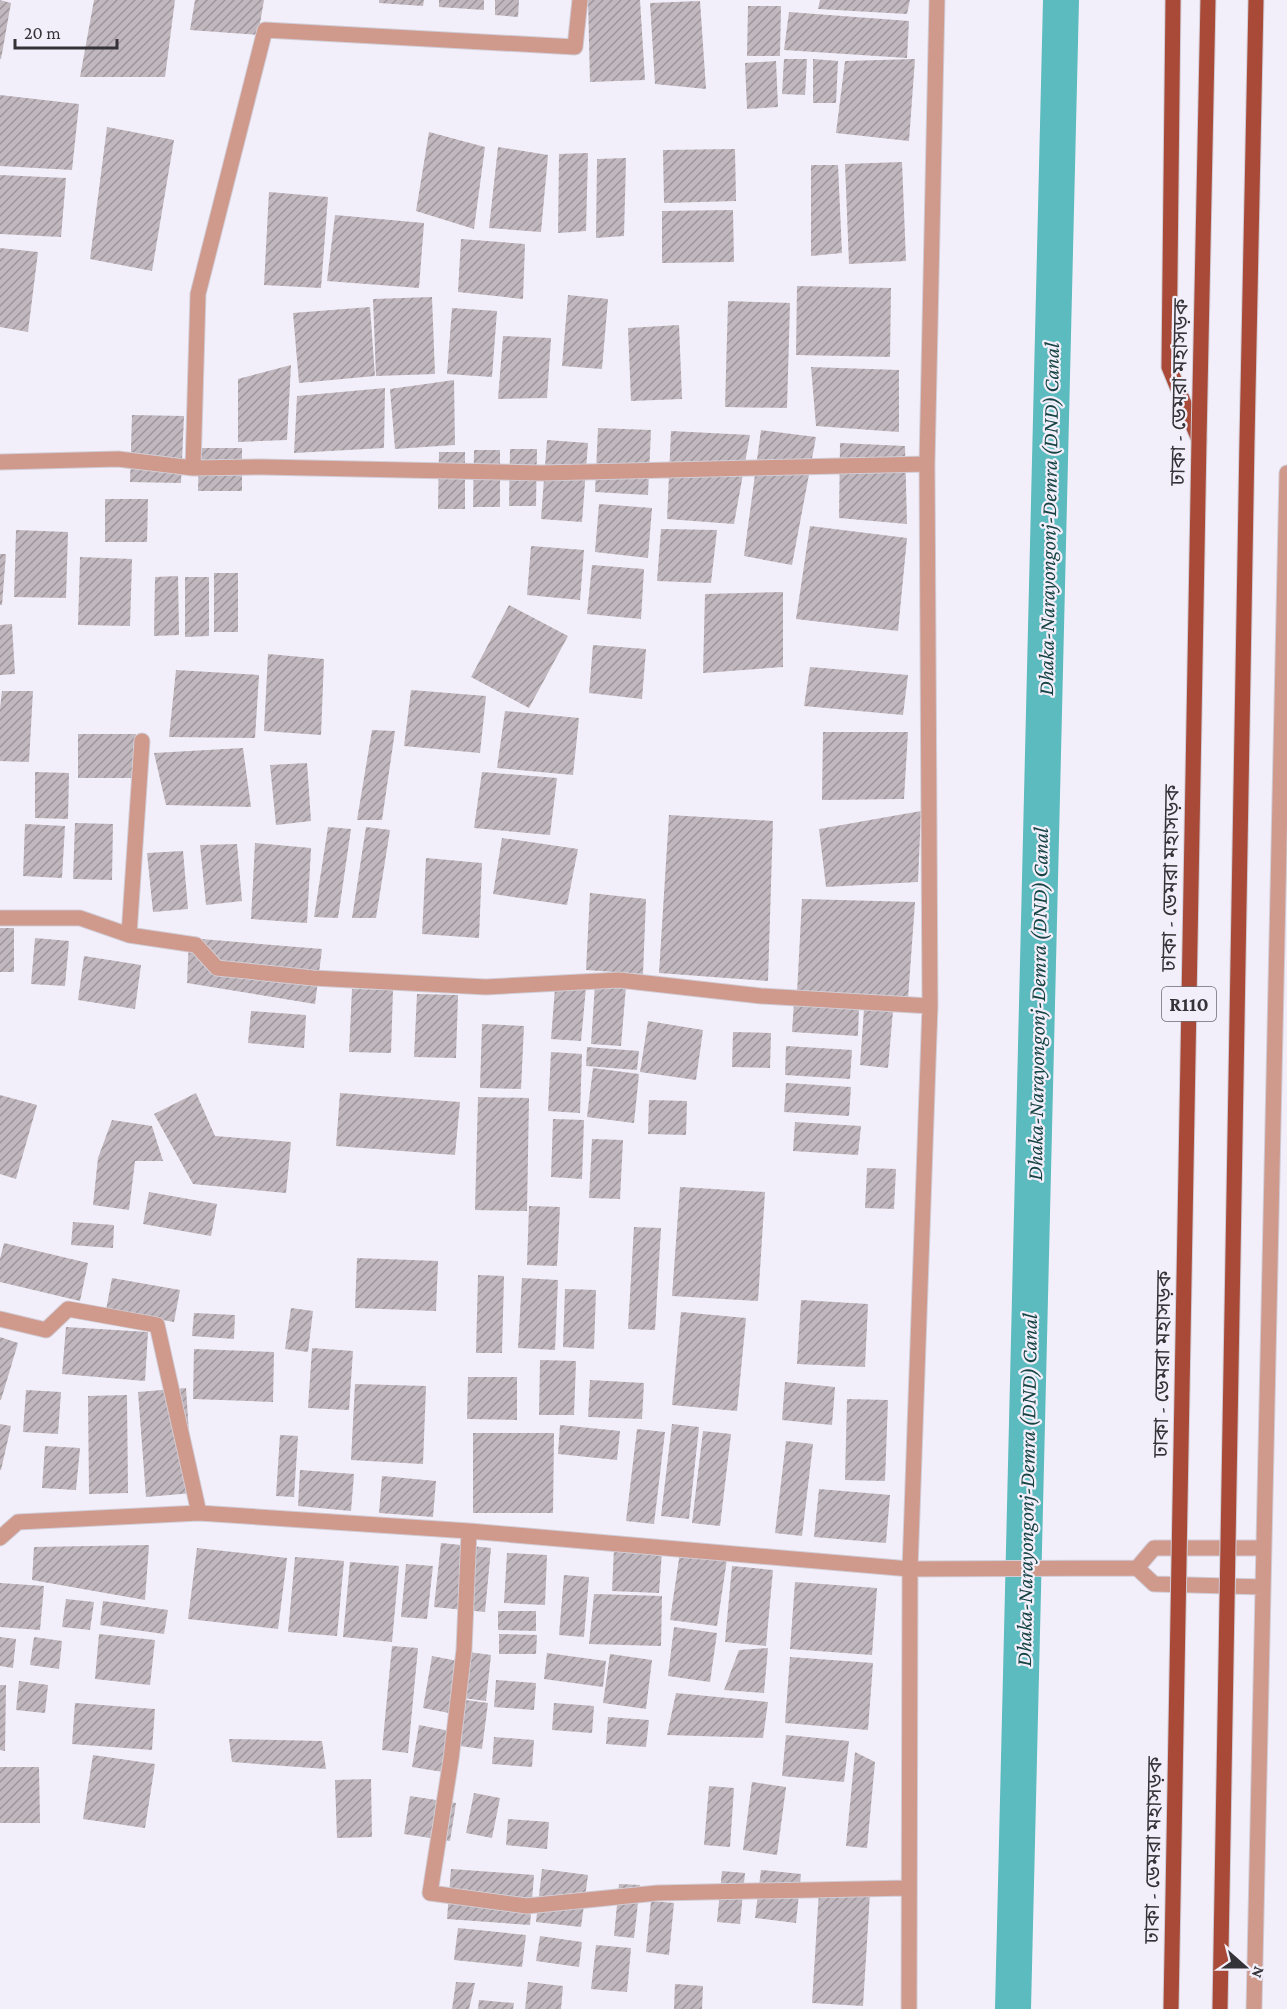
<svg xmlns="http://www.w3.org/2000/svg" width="1287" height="2009" viewBox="0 0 1287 2009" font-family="'Crimson Pro','Noto Sans Bengali',serif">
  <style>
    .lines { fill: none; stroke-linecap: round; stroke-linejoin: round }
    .canal { stroke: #5bbbbe; stroke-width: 36 }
    .building { fill: url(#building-hatch) }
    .minor-casing { stroke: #d1cdd7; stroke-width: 17 }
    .primary-casing { stroke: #d1cdd7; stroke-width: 17 }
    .minor { stroke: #cf998c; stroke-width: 15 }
    .primary { stroke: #a84a37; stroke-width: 15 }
    .primary-bridge-casing { stroke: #d1cdd7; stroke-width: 17; stroke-linecap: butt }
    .primary-bridge { stroke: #a84a37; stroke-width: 15 }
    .labels { text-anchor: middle; stroke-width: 4.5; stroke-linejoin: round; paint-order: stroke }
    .shield { fill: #f3effa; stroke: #6d6b72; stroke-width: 1.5 }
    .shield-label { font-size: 20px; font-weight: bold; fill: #343337 }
    .street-label { font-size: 21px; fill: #343337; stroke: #f3effa }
    .water-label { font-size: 22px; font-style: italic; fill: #164344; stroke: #f3effa }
  </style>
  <defs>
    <pattern id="building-hatch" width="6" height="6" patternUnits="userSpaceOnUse" patternTransform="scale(1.5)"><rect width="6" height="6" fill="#c1b7be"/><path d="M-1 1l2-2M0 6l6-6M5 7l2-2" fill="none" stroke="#9e959b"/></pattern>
  </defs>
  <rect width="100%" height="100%" fill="#f3effa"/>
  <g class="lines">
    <path class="canal" d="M1013 2009 1061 0"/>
  </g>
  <path class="building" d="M0 0 11 3 1 59H0Z
    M94 0H175L165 77H80Z
    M195 0H264L258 35 190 30Z
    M379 0H424L423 6 379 3Z
    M439 0H484V10L439 7Z
    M495 0H519L518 17 495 15Z
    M588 0H640L645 80 590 82Z
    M820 0H910L907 14 818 9Z
    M700 1 706 89 655 84 650 3Z
    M748 6H781L780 56H747Z
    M789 12 909 21 907 58 784 50Z
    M784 59H807L805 95 782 94Z
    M813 59 838 61 836 103H813Z
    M915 59 909 141 836 133 845 61Z
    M776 61 778 107 747 109 745 63Z
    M0 95 79 104 72 170 0 166Z
    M107 127 174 140 152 271 90 259Z
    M429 132 485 147 474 229 416 211Z
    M498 147 548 155 541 232 489 228Z
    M735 149 736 201 664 203 663 150Z
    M588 153 586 231 558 233 559 154Z
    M626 158 624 236 596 238 597 159Z
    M902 162 906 261 849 264 845 164Z
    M811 165H838L842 253 811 256Z
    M0 175 66 178 61 237 0 234Z
    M269 192 328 197 321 288 264 285Z
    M733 210 734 262 662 263V211Z
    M335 215 424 223 419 288 327 281Z
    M461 239 525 244 523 299 458 292Z
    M0 248 38 252 28 332 0 327Z
    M797 286 891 288 890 357 796 355Z
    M568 295 608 299 602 369 562 366Z
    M432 297 435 374 376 376 373 299Z
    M728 301 790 303 787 408 725 407Z
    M370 307 375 376 299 383 293 313Z
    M452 308 497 311 492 377 447 374Z
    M679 325 682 399 631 401 628 328Z
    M503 336 551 338 547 398 498 399Z
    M291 365 287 440 238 442V379Z
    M811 367 899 370V432L816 426Z
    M454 380 455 445 395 449 390 389Z
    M385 388 384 448 294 453 297 396Z
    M132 415 184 416 181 483 130 482Z
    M598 428 651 430 648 495 595 492Z
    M761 430 816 437 792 565 744 556Z
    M671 431 750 435 734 524 667 519Z
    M547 440 588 443 582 522 541 519Z
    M840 443 905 446 907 524 839 518Z
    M199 448H242V491H198Z
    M510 449H537L536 506H509Z
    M474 450H500V507H473Z
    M439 452H465V509H438Z
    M105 499H148L147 542H105Z
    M599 504 652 508 648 558 595 552Z
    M810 526 907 538 898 631 796 619Z
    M661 529 717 530 711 583 657 581Z
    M16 530 68 532 66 598 14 597Z
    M531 546 584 550 580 600 527 595Z
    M0 554H6L2 605H0Z
    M80 557 132 559 130 626 78 625Z
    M592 565 644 569 641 619 587 614Z
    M214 573H238V632H214Z
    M178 576 179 635 154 636 155 577Z
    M185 577H209V636L185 637Z
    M783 592V667L703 673 705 594Z
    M509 605 568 636 529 708 471 677Z
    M12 624 15 674 0 675V625Z
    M593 645 646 649 642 699 589 693Z
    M268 654 324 659 321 735 264 731Z
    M810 667 908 675 903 715 804 706Z
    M176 670 259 675 255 738 169 737Z
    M411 690 486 696 480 753 404 746Z
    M2 691H33L29 762 0 761V709Z
    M505 711 579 718 573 775 497 768Z
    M372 730 395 731 382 820H357Z
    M823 732H908L904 799 822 800Z
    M78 734H136V778H78Z
    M243 748 251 807 166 805 154 753Z
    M307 763 311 821 276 825 270 765Z
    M35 772 69 773 68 819 35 818Z
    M482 772 557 778 550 835 474 828Z
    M921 811 918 882 826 887 819 829Z
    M669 815 773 821 768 981 659 973Z
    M75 823 113 824 112 880 73 879Z
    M25 824 65 826 62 878 23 876Z
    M328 827 351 829 338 918 314 917Z
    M366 827 390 830 376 918H352Z
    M502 838 578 849 567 905 493 894Z
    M255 843 311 848 307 923 251 919Z
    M237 844 242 901 206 905 200 845Z
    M183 851 188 909 153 912 147 853Z
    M426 858 482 863 479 938 422 934Z
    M590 893 646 899 643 974 586 970Z
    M802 899 915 902 908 999 797 993Z
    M0 928H14V972H0Z
    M35 938 69 941 65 986 31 984Z
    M189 938 322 949 315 1004 187 983Z
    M84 956 141 965 135 1009 78 1000Z
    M556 975 587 977 581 1041 551 1039Z
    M595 984 626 986 621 1046 591 1044Z
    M352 989 393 990 391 1053 349 1052Z
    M417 994 458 995 456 1058 414 1057Z
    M794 1002 859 1006 858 1036 792 1032Z
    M864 1009 893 1011 888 1068 860 1065Z
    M251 1011 306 1015 304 1048 248 1043Z
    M648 1021 703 1030 696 1080 640 1072Z
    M482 1024 524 1026 521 1089 480 1088Z
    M733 1032 771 1033 770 1068 732 1067Z
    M786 1046 852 1050 850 1079 785 1075Z
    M587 1047 639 1051 637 1070 586 1066Z
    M551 1052 582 1054 580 1113 548 1111Z
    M593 1068 639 1074 634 1123 587 1117Z
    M786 1083 851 1087 849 1116 784 1112Z
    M196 1093 215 1136 291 1142 286 1193 193 1184 154 1114Z
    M340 1093 460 1102 455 1155 336 1146Z
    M0 1095 37 1105 16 1179 0 1174Z
    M478 1097 529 1098 527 1211 475 1210Z
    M649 1100 687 1101 686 1135 648 1134Z
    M553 1119 584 1120 582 1179 551 1177Z
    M112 1120 152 1126 163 1161H135L129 1210 93 1205 98 1158Z
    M795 1122 861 1126 858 1155 793 1151Z
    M592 1139 623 1140 620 1199 589 1198Z
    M867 1168 896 1169 894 1209 865 1208Z
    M680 1187 765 1192 758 1301 672 1296Z
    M149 1192 217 1204 211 1236 143 1224Z
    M529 1206 560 1207 557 1266 527 1265Z
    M73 1222 114 1225 113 1248 71 1245Z
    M634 1227 661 1228 655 1330 628 1329Z
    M4 1243 88 1263 80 1301 0 1282V1259Z
    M357 1258 438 1261 436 1311 355 1308Z
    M478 1275 504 1276 502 1353H476Z
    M112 1278 180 1290 174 1322 106 1310Z
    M522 1278 558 1280 555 1350 518 1348Z
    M565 1289 596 1290 594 1349 563 1347Z
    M801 1300 868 1304 865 1367 797 1364Z
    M291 1308 313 1311 308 1352 285 1349Z
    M681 1312 746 1318 737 1411 672 1405Z
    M194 1313 235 1315 234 1339 192 1336Z
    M66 1327 148 1332 145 1381 62 1374Z
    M0 1337 18 1343 1 1400H0Z
    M312 1348 353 1351 349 1410 308 1408Z
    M194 1349 274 1352 273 1402 193 1399Z
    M540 1360 576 1361 574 1415H539Z
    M468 1377H517V1420L467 1419Z
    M590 1380 644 1383 642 1419 588 1417Z
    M785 1382 835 1387 832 1425 782 1420Z
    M355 1384 426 1386 423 1464 351 1460Z
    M186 1388 193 1493 146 1497 138 1392Z
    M26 1390 61 1392 58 1434 23 1432Z
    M127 1395 128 1493 89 1494 88 1396Z
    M847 1399 888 1400 885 1481 845 1480Z
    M0 1424 11 1426 1 1470H0Z
    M672 1424 699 1427 689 1519 661 1516Z
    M560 1425 620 1431 617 1460 558 1454Z
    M637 1429 665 1432 654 1524 626 1521Z
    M703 1431 731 1434 720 1526 692 1523Z
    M473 1433H554L553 1513H473Z
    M280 1435 298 1436 294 1497 276 1496Z
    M786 1441 813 1444 802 1536 775 1533Z
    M45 1446 80 1448 76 1490 42 1488Z
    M300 1470 354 1474 351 1511 298 1506Z
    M382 1476 436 1481 433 1517 379 1513Z
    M819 1489 890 1495 886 1543 814 1537Z
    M441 1543 491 1548 485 1612 434 1607Z
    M149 1545 145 1600 32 1580 34 1547Z
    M197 1548 287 1558 278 1629 188 1619Z
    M614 1548 662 1551 659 1593 612 1591Z
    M680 1552 727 1559 717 1626 670 1620Z
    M507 1553 547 1555 545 1605 504 1603Z
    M295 1557 344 1561 337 1636 288 1632Z
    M350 1562 399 1566 392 1642 343 1637Z
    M406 1564 433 1566 427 1619 401 1617Z
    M732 1566 773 1570 766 1646 725 1642Z
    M564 1575 589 1577 584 1637 559 1635Z
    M795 1582 877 1588 872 1655 790 1649Z
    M0 1583 44 1586 40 1630 0 1627Z
    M594 1594 662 1596 661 1646 589 1644Z
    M66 1599 94 1602 90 1630 62 1627Z
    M103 1601 168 1610 164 1634 100 1625Z
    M498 1611H536V1631L498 1630Z
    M674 1627 717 1633 710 1682 668 1676Z
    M99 1634 155 1640 150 1685 95 1679Z
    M499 1634 537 1635 536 1654H499Z
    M0 1637 16 1639 13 1668 0 1666Z
    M34 1637 62 1641 59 1669 30 1665Z
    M392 1646 418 1648 408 1753 382 1750Z
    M768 1648 764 1693 724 1690 739 1650Z
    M469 1652 491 1655 486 1701 463 1698Z
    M547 1653 606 1661 603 1687 544 1679Z
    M610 1654 652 1660 646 1709 603 1703Z
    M432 1656 458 1661 449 1713 423 1708Z
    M790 1657 873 1663 868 1730 785 1723Z
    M496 1680 536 1683 534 1710 494 1707Z
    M19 1681 48 1685 45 1713 16 1710Z
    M0 1685H6L5 1751 0 1750Z
    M676 1693 768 1702 763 1738 667 1735Z
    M466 1700 488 1703 482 1749 460 1746Z
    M75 1703 155 1709 152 1750 72 1744Z
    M554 1703 594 1706 592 1733 552 1730Z
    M608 1717 649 1720 646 1747 606 1744Z
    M419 1725 450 1731 443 1772 412 1767Z
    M786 1735 849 1741 844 1782 782 1776Z
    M494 1737 534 1740 532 1767 492 1764Z
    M229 1739 322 1741 326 1769 232 1762Z
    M855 1752 875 1762 867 1848 846 1846Z
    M93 1755 155 1764 145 1828 83 1819Z
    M0 1767H39L40 1823H0Z
    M371 1779 372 1837 337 1838 335 1780Z
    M752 1782 786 1787 777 1855 743 1850Z
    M709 1786 734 1788 730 1847 704 1845Z
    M474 1793 500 1798 492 1838 466 1833Z
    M410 1796 456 1803 450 1841 404 1834Z
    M508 1819 549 1822 547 1849 506 1845Z
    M451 1869 534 1875 530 1925 447 1919Z
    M542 1869 588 1875 581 1927 536 1922Z
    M761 1870 801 1874 796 1923 755 1918Z
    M722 1871 745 1873 740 1924 717 1922Z
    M619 1884 640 1885 634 1938 614 1936Z
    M819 1891 870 1893 863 2006 812 2003Z
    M651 1901 674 1903 669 1955 646 1952Z
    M458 1928 526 1935 522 1967 454 1960Z
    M540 1936 582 1942 579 1967 536 1961Z
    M596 1945 631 1948 627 1992 591 1989Z
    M456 1982 475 1983 469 2009H452Z
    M528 1982 563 1986 561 2009H525Z
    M675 1984 703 1986 702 2009H674Z
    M479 2000 514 2003 513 2009H478Z"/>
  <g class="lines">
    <defs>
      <path id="minor" d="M0 462 118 459 193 468 262 467 542 473 927 464
        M193 468 198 294 265 30 575 47 580 0
        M0 918H80L129 935 196 945 217 968 313 978 486 987 619 980 761 996 930 1006
        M129 935 142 741
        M0 1319 46 1330 68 1309 157 1325 199 1513
        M469 1531 464 1650 451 1759 430 1893 527 1906 657 1893 908 1888
        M0 1538 18 1522 199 1513 469 1531 910 1569 1137 1568 1154 1584 1263 1587
        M1137 1568 1154 1548H1264
        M909 2009 910 1569 930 1006 927 464 937 0
        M1254 2009 1287 473"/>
      <path id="primary" d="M1173 0 1169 367 1199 440"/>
    </defs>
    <use href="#minor" class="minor-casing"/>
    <use href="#primary" class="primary-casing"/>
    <use href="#minor" class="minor"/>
    <use href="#primary" class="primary"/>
    <defs>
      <path id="primary-bridge" d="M1171 2009 1199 440 1208 0
        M1220 2009 1247 441 1256 0"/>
    </defs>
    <use href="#primary-bridge" class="primary-bridge-casing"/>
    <use href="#primary-bridge" class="primary-bridge"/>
  </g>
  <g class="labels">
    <rect class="shield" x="1162" y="987" width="54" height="34" rx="4.5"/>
    <g class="shield-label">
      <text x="1189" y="1011">R110</text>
    </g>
    <g class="street-label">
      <text transform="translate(1179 392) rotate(-89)" y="7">ঢাকা - ডেমরা মহাসড়ক</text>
      <text transform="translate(1170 878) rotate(-89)" y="7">ঢাকা - ডেমরা মহাসড়ক</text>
      <text transform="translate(1162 1364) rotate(-89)" y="7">ঢাকা - ডেমরা মহাসড়ক</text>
      <text transform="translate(1153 1850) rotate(-89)" y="7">ঢাকা - ডেমরা মহাসড়ক</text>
    </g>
    <g class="water-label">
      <text transform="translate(1048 519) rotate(-89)" y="8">Dhaka-Narayongonj-Demra (DND) Canal</text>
      <text transform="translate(1037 1004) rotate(-89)" y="8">Dhaka-Narayongonj-Demra (DND) Canal</text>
      <text transform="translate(1026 1490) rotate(-89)" y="8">Dhaka-Narayongonj-Demra (DND) Canal</text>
    </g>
  </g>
  <g transform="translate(1245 1967) rotate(111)" stroke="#f3effa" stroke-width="4.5" paint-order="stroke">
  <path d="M0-4.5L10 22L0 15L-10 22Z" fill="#343337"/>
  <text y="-9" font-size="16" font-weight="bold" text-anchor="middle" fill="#343337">N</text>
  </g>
  <path d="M15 39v9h102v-9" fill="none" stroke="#343337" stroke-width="3"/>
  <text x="24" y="39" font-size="18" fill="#343337" stroke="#f3effa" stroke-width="4.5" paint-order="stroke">20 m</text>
</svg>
